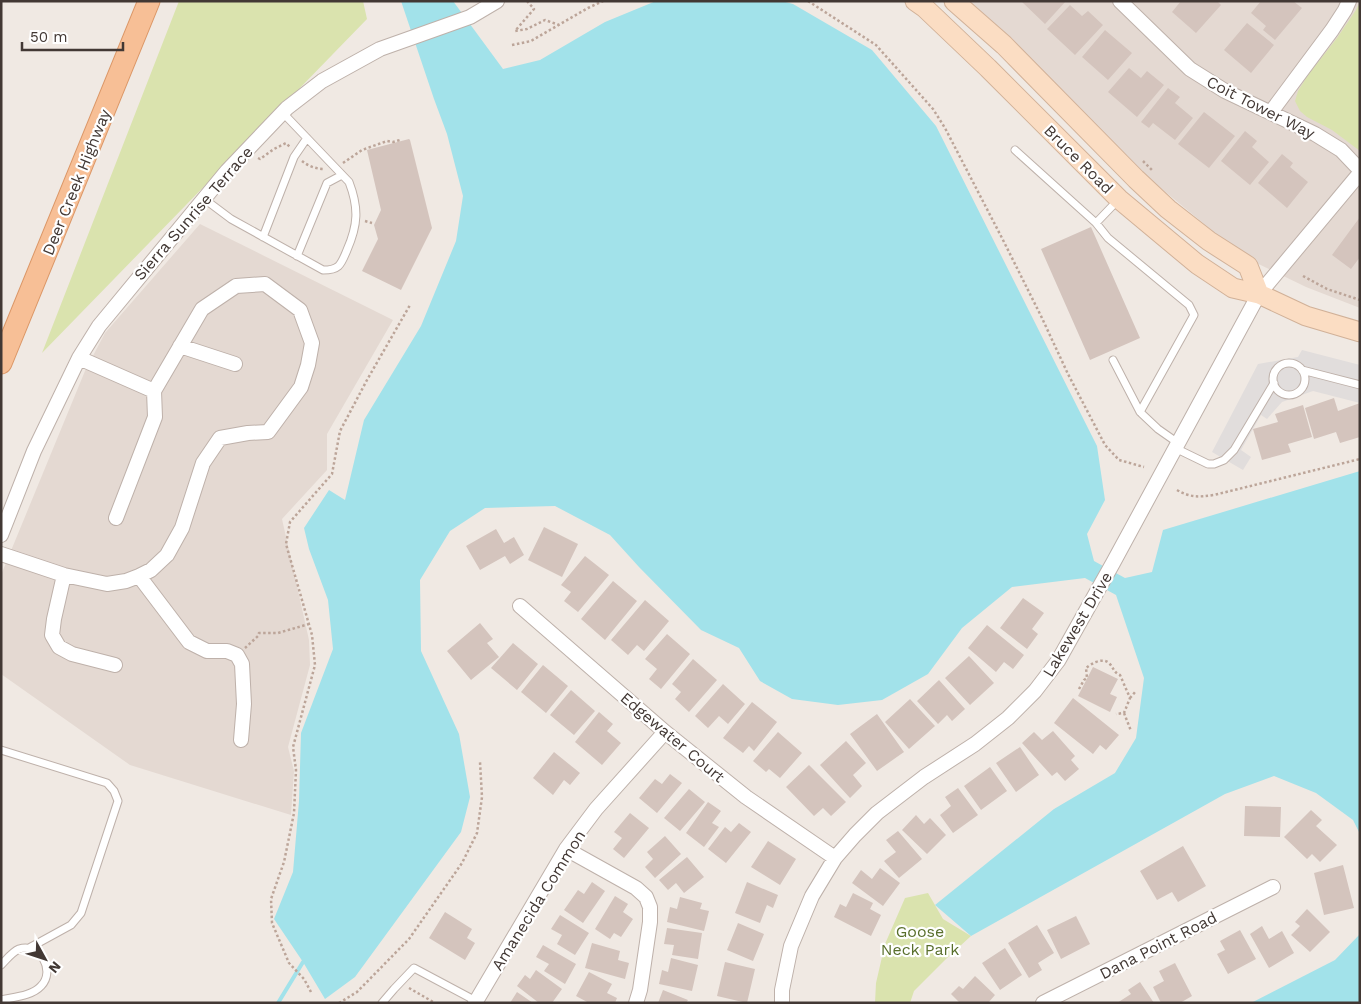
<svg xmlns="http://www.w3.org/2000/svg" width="1361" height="1004" viewBox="0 0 1361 1004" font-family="'Work Sans',sans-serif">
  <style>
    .residential { fill: #e4d9d2 }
    .green { fill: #dae3ae }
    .parking { fill: #e1dddc }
    .water { fill: #a2e2ea }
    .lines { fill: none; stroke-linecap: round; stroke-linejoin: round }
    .stream { stroke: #a2e2ea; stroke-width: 4 }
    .building { fill: #d4c4bd }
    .service-casing { stroke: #beb1aa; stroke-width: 9 }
    .minor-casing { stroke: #beb1aa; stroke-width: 16 }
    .secondary-casing { stroke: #d1b198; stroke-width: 21 }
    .primary-casing { stroke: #db9767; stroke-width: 23 }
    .path { stroke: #bca599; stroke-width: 2.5; stroke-dasharray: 2.5 2.5; stroke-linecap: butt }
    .service { stroke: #fff; stroke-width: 7 }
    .minor { stroke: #fff; stroke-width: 14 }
    .secondary { stroke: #fbddc3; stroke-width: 19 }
    .primary { stroke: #f7bf96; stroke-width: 21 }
    .labels { text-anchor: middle; stroke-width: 4.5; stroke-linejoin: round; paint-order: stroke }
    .street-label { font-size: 16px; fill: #423834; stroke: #fff }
    .park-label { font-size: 16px; fill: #596f2c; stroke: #fff }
  </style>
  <rect width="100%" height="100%" fill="#f0e9e3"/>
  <path class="residential" d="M968 1H1360V308L1306 287 1244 257 1133 165Z
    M200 224 393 320 327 434V470L282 519 309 640 310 665 288 747 294 771 291 815 130 765 1 674V575L85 371 105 333Z"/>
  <path class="green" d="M179 1H363L367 19 42 353Z
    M1360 2V151L1332 130 1307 117 1300 111 1295 101 1298 91 1308 75 1337 38 1356 10Z
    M928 893 943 919 971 936 946 959 914 991 910 1003H875L876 983 885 944 905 898Z"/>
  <path class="parking" d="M1302 350 1360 365V403L1313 391 1282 402 1267 419 1261 415 1241 450 1251 457 1243 470 1212 452 1258 364 1298 357Z"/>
  <path class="water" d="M401 1H453L503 69 540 60 605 22 656 1H782L793 4 872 50 936 126 1097 446 1105 500 1087 534 1094 561 1125 578 1152 572 1163 530 1360 471V834L1353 820 1316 793 1274 776 1225 794 971 936 935 905 1054 809 1115 773 1136 738 1144 678 1116 595 1085 578 1012 587 962 628 928 674 882 700 838 705 792 699 760 681 739 648 701 630 639 567 610 535 555 506 485 508 450 531 420 580 421 651 459 734 470 797 461 832 355 977 325 999 303 962 274 919 293 872 299 801 301 733 333 649 328 600 309 549 304 528 329 490 345 500 364 420 421 326 456 241 463 196 447 134 434 99Z
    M1360 934V1003H1251L1335 960Z"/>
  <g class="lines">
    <path class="stream" d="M278 1003 303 962"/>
  </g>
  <path class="building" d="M1021 1H1066L1045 24Z
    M1181 1H1217L1221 5 1196 33 1172 12Z
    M1261 1H1293L1302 8 1275 40 1263 30 1266 26 1251 13Z
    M1070 5 1082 16 1088 11 1103 25 1075 55 1047 29Z
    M1247 23 1274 45 1251 73 1224 50Z
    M1105 30 1132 53 1108 80 1082 57Z
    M1129 68 1141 78 1147 71 1164 85 1137 117 1108 92Z
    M1168 88 1180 97 1175 103 1193 118 1175 140 1153 123 1149 128 1141 122Z
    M1204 112 1235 136 1209 168 1178 144Z
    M1245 131 1257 141 1252 147 1269 162 1250 185 1221 161Z
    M409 139 410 140 432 228 401 290 362 271 378 239 374 225 381 210 367 150Z
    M1282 154 1293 163 1290 167 1308 182 1287 208 1258 183Z
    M1360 217V257L1351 269 1332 255Z
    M1091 227 1140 338 1090 360 1041 249Z
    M1334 398 1338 411 1360 403V437L1340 443 1336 432 1314 439 1305 408Z
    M1303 405 1312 437 1288 444 1291 452 1262 460 1253 429 1278 422 1275 414Z
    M544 527 578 544 562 577 528 560Z
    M496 529 504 543 514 537 524 555 510 564 505 556 480 570 466 546Z
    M585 556 609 575 578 612 564 601 571 592 561 585Z
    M613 581 637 601 605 640 581 619Z
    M1023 598 1044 613 1032 629 1038 634 1027 649 1000 628Z
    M645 600 669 621 644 651 637 645 628 655 611 640Z
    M480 623 493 639 487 643 499 657 471 680 447 651Z
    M987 625 1024 655 1013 669 1004 662 996 672 968 648Z
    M667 634 690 654 661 689 649 679 657 669 645 659Z
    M513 643 538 664 517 690 491 668Z
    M969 656 994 683 970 705 945 678Z
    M693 659 717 680 689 712 675 699 681 692 672 684Z
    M543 665 568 686 546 713 521 692Z
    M1093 667 1118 679 1110 694 1117 697 1110 712 1078 696Z
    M939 680 965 709 952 721 947 715 938 724 917 701Z
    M723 684 745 704 728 724 719 716 708 728 695 716Z
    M571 690 595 711 574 735 550 715Z
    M1073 698 1119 735 1106 750 1100 745 1093 754 1054 723Z
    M910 699 935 726 909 749 885 722Z
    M752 702 777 722 754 751 749 746 743 753 723 738Z
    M599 712 613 724 607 731 621 743 602 765 575 742Z
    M877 714 904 752 877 771 850 734Z
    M1053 731 1075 756 1071 760 1079 769 1065 781 1057 772 1052 776 1022 743 1034 732 1042 740Z
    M778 732 802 753 780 778 769 769 766 772 753 761Z
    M846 741 866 763 853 775 862 786 850 798 820 765Z
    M1020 747 1039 775 1016 792 996 763Z
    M554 752 580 773 570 785 564 780 553 795 533 778Z
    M809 765 846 802 831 816 823 808 814 816 786 787Z
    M990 767 1007 791 981 810 964 786Z
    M670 774 682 783 657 813 639 798 655 779 662 784Z
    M958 788 978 815 953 833 940 815 951 806 945 797Z
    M689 789 705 802 680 831 664 818Z
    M708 802 721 811 712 823 719 827 704 847 686 833Z
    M1245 806 1281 807 1280 837 1244 836Z
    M1311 810 1322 820 1316 826 1337 845 1320 862 1312 854 1307 859 1284 837Z
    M630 813 649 828 624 858 613 849 622 838 614 832Z
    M916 815 924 824 930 818 946 835 927 854 902 830Z
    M739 823 751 832 726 863 708 849 725 827 731 832Z
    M898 831 922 859 899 878 884 861 896 852 886 840Z
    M665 836 681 854 655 878 645 867 653 859 647 852Z
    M768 841 796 859 780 885 751 867Z
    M1183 846 1206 886 1178 902 1172 892 1157 900 1140 871Z
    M687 857 704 877 684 893 676 883 668 890 659 880Z
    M1343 865 1354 908 1324 915 1314 873Z
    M880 868 900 883 883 906 852 883 861 870 872 879Z
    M592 882 605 891 583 923 564 910 578 890 584 894Z
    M747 882 778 895 773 908 767 905 760 923 735 913Z
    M853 893 873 903 870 909 881 915 871 936 834 917 840 904 846 907Z
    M615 896 628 904 623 912 633 919 621 937 614 933 610 939 595 929Z
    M680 897 702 903 700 909 709 911 704 931 667 922 670 907 677 909Z
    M1307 909 1330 932 1310 952 1291 935 1300 926 1295 922Z
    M445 912 472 929 467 938 475 943 465 960 429 938Z
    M560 915 589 933 575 955 557 944 562 935 551 929Z
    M1076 916 1090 944 1061 959 1047 930Z
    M738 923 764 934 753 961 727 950Z
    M1037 925 1054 953 1038 963 1042 970 1029 978 1008 943Z
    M1262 926 1269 939 1282 931 1294 953 1269 968 1250 934Z
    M667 928 702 933 698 959 672 955 674 945 664 944Z
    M1240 930 1256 959 1228 974 1217 954 1225 950 1220 941Z
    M592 943 620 951 618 960 629 963 625 979 585 968Z
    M543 945 576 964 565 984 544 971 549 964 536 957Z
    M1005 948 1022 975 1000 990 982 963Z
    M671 958 698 965 692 991 659 984 662 970 668 972Z
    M725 962 755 969 747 1003 717 996Z
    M1175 963 1192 996 1180 1003H1161L1153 987 1164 981 1159 971Z
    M536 970 562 989 552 1003H539L517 986 525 975 530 979Z
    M589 972 612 984 607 993 617 998 615 1003H589L576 996Z
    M975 976 995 995 988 1003H960L951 994 959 986 963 989Z
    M1140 982 1154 1003H1117L1131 994 1128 990Z
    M663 990 688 1000 686 1003H658Z
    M517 992 533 1003H510Z"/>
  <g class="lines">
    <defs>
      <path id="service" d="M1015 150 1096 223
        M203 198 231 219 323 270C340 270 341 264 347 250 358 225 359 208 349 182L283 113
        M1119 199 1096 223 1108 238 1189 305 1194 315 1140 412 1158 429 1178 443
        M263 237 294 157 307 138
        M297 256 327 183 342 175
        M1113 360 1140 412
        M1273 379a16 16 0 1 1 32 0a16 16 0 1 1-32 0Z
        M1302 370 1360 385
        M1175 448 1208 464H1214L1224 460 1234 450 1274 383
        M1 750 107 783 114 791 118 801 81 913 71 925 29 948
        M1 965C6 960 12 952 19 949 40 942 56 971 41 986 32 996 14 997 1 1000
        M382 1003 394 989 414 968 476 1001"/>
      <path id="minor" d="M1120 1 1190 69 1225 91 1315 134 1341 150 1360 170
        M1271 112 1332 30 1345 10 1349 1
        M180 346 235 364
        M79 358 154 391
        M116 518 155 417 154 391
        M1 535 34 451 79 358 99 326 227 171 287 108 322 81 380 49 470 17 497 1
        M1 554 64 575 107 584 126 581 139 576 151 570 167 555 182 528 203 463 220 438 248 433 268 432 301 387 308 365 312 343 300 310 265 284 236 286 202 309 154 391
        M64 575 54 619 52 635 59 647 72 654 115 665
        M139 576 189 642 207 651H227L237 655 242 664 244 704 241 740
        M520 606 665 732 746 797 835 858
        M566 849 636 888 646 897 650 907V922L640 990 636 1003
        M475 1003 566 849 596 809 665 732
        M782 1003V990L791 946 812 896 835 858 855 835 877 813 924 777 975 744 1008 718 1035 691 1058 661 1113 563 1259 294 1360 173
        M1043 1003 1273 887"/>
      <path id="secondary" d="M915 1 925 8 988 68 1119 199 1197 264 1233 288 1259 294 1306 316 1360 332
        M954 1 1004 45 1136 179 1168 209 1209 241 1248 266 1259 294"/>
      <path id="primary" d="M1 363 149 1"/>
    </defs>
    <use href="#service" class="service-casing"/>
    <use href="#minor" class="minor-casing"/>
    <use href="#secondary" class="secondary-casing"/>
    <use href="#primary" class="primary-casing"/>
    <path class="path" d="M527 1 534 9 515 31 527 29 545 20 559 25
      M808 1 876 45 933 109 945 128 1003 240 1041 316 1068 374 1105 445 1119 460 1144 467
      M512 45 531 41 588 8 603 1
      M258 158 260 159 274 149 286 143 290 147
      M302 161C308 166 316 169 324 169
      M1143 161 1152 170
      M343 163 362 150 387 141 393 142 400 140
      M365 221 372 223
      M1303 276 1327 289 1360 300
      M1177 490C1191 498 1199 497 1214 495L1360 459
      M245 648 258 636 259 633H278L309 624
      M1079 689 1084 680 1087 678 1086 668C1091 664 1102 657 1109 663 1114 668 1113 672 1120 675L1130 698 1124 713 1116 714
      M1130 698 1136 691
      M1124 713 1131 731
      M409 988 435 1003
      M311 992 304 979 289 963 272 923 271 899 284 862 294 813 296 770 293 747 315 665 312 635 286 544 290 522 332 474 340 431 367 380 410 305
      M339 1003 357 992 409 939 462 863 477 833 482 797 480 762"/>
    <use href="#service" class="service"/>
    <use href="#minor" class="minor"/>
    <use href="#secondary" class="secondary"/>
    <use href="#primary" class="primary"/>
  </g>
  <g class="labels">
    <g class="street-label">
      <text transform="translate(1261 107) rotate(27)" y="6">Coit Tower Way</text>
      <text transform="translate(1079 159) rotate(45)" y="6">Bruce Road</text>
      <text transform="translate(76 182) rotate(-68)" y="6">Deer Creek Highway</text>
      <text transform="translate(193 213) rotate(-49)" y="6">Sierra Sunrise Terrace</text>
      <text transform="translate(1077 624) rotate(-59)" y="6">Lakewest Drive</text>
      <text transform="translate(673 737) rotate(40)" y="6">Edgewater Court</text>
      <text transform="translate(538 900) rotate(-58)" y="6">Amanecida Common</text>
      <text transform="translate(1158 945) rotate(-27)" y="6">Dana Point Road</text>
    </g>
    <g class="park-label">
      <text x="920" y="937">Goose<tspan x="920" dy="18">Neck Park</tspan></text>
    </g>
  </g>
  <rect width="1361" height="1004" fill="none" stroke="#423834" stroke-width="5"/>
  <g transform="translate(45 959) rotate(130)" stroke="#ffffff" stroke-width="4" paint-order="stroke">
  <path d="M0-4L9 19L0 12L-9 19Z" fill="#423834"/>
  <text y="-8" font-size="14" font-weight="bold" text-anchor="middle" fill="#423834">N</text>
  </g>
  <path d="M22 42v8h101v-8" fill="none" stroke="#423834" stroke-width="2.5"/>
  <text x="30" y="42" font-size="15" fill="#423834" stroke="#ffffff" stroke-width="4" paint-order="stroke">50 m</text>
</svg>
